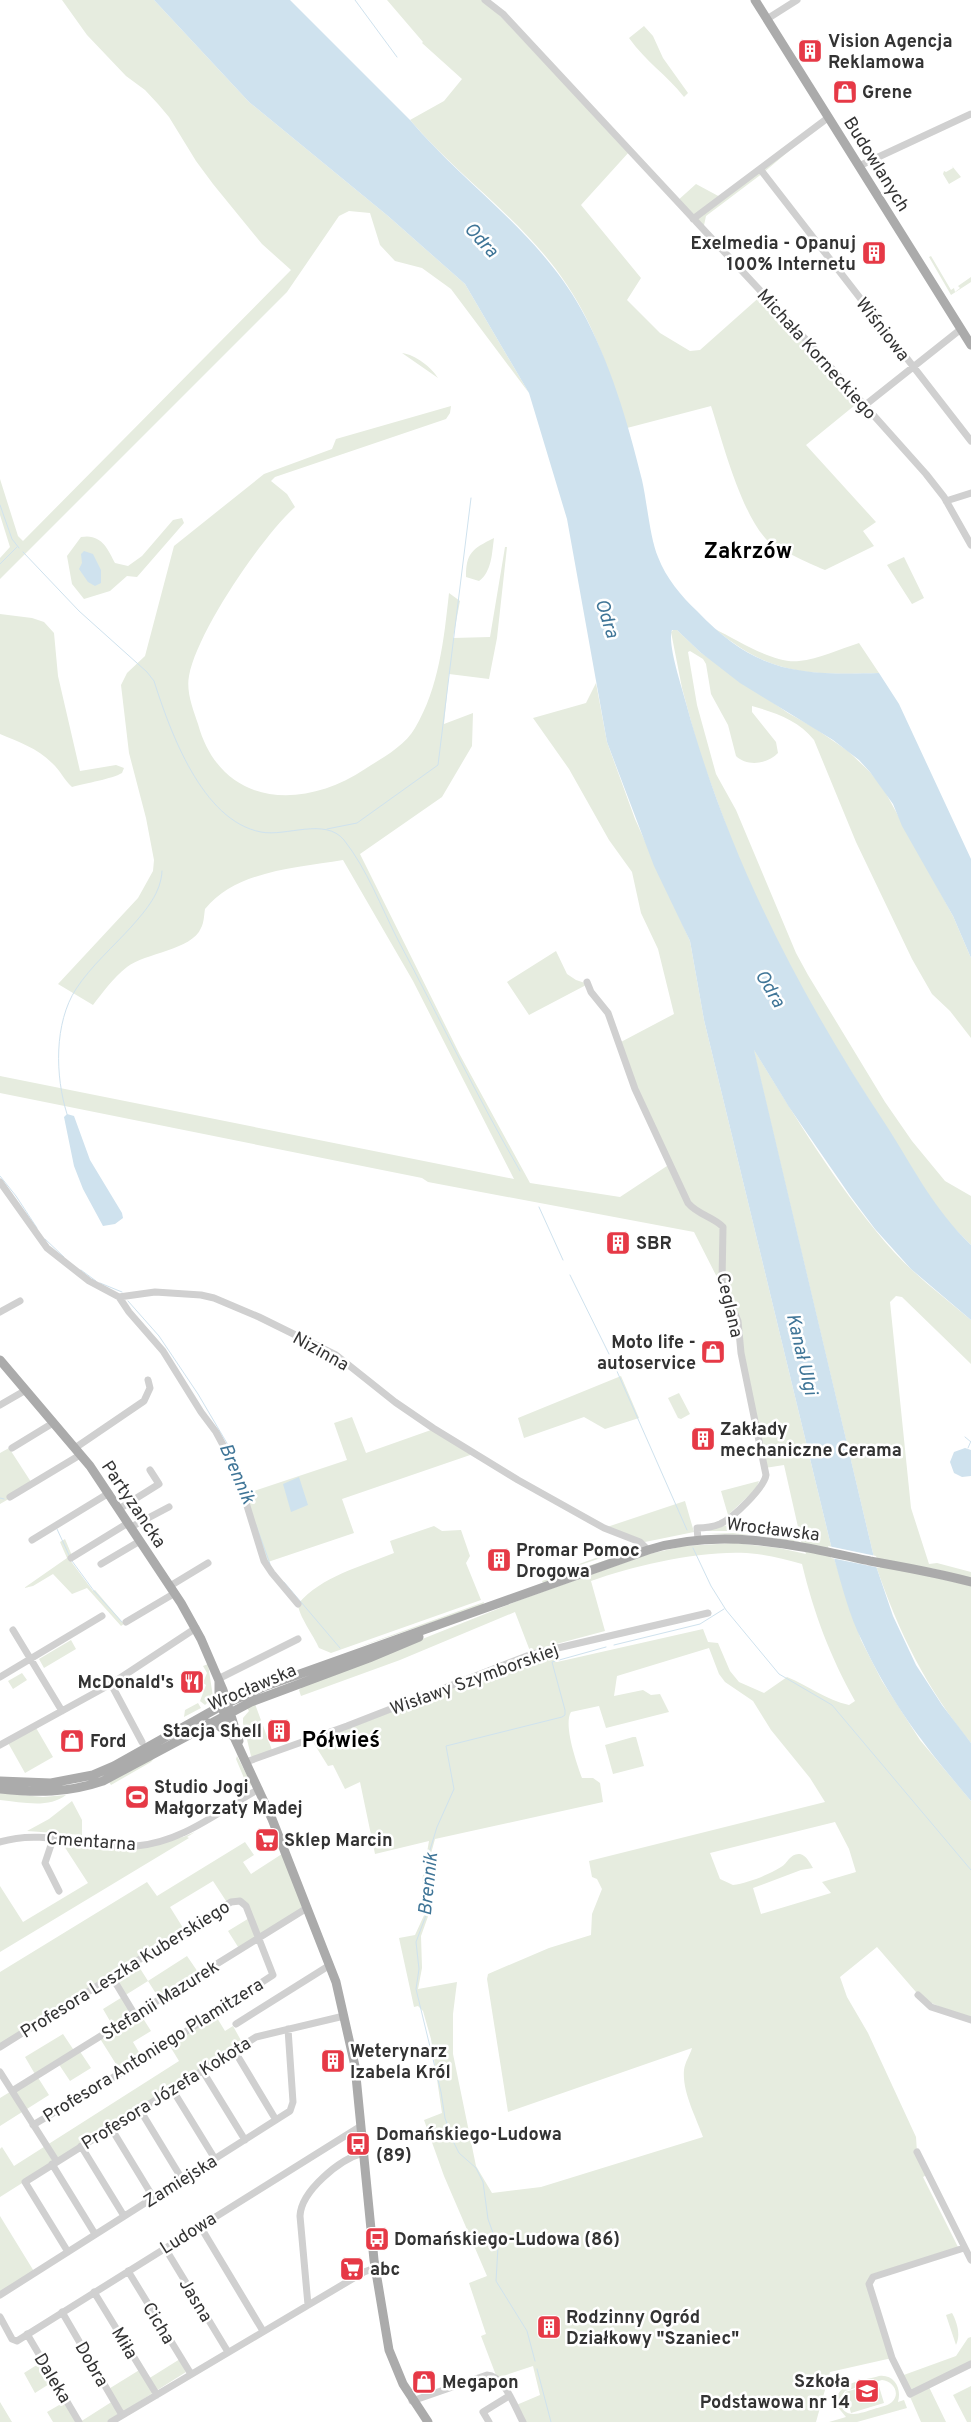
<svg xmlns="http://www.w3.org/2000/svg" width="971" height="2422" viewBox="0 0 971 2422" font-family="Overpass,sans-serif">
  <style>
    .green { fill: #e6ecdf; fill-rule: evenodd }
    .water { fill: #cfe2ee }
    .pier { fill: #fff }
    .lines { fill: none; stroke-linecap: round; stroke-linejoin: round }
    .stream { stroke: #cfe2ee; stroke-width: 1 }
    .minor { stroke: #d0d0d0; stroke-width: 7 }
    .major { stroke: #ababab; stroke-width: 9 }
    .labels { text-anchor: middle; stroke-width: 5; stroke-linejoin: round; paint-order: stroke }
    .poi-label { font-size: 18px; font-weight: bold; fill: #333; stroke: #fff; text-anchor: start }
    .street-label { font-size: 18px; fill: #333; stroke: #fff }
    .water-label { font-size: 19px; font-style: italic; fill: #3f7597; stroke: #fff }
    .district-label { font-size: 22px; font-weight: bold; fill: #000; stroke: #fff }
  </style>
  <rect width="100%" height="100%" fill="#fff"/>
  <path class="green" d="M62 0H154L249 102 388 216 465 284 529 393 451 289 422 268 395 261 380 245 370 213 349 211 339 216 287 292 0 579V558L10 547 0 515V479L18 536 23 541 291 270 262 244 213 184 196 161 169 117 158 104 145 90 126 76 87 35Z
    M387 0H485L629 152 581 205 641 278 627 300 660 333 690 351 700 350 763 294 860 401 806 445 876 522 863 531 874 546 825 570C817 567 776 548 770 543 742 518 723 443 711 406L627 428C612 379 596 328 567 285 525 221 459 178 410 120L444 101 462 79 422 43 423 42Z
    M644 26 653 36 663 58 688 93 684 97C666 74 646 62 629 38Z
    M829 117 763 173 706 216 703 230 676 202 696 184 722 198Z
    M952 166 961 177 949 184 943 174 944 171 946 172 953 168Z
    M931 256 951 290 954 288 955 292 960 288 958 286 971 277V282L951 295 929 257Z
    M402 353C416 355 431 367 438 378Z
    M451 406 450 413 446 419 275 477 271 481 287 494 295 507C261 538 197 632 189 676 186 692 193 709 198 724 221 807 302 811 365 769 382 758 405 746 415 728 439 688 444 639 449 593L460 601 453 638 490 637 505 547H507L497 638 489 679 449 674 444 724 473 713 472 746 442 797 360 854 460 1055 530 1183 620 1197 670 1164 619 1043 674 1014 658 949 641 913 632 872 609 840 569 769 533 718 586 703 596 683 607 742 635 819 690 941 704 1020 834 1558 861 1640 882 1681 920 1740 971 1801V2020L922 1999 877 1947 840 1977 847 1997 868 2033 916 2137 917 2152 928 2174 923 2177 959 2249 870 2280 892 2358 830 2372 816 2422H523L514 2406 540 2395 533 2366 497 2378 481 2336 486 2334 469 2283 487 2276 444 2176 424 2120 442 2113 431 2039 423 2011 418 2006 414 2007 399 1938 415 1935 426 1911 422 1881 429 1841 375 1854 360 1782 345 1789 333 1765 328 1766 313 1742 533 1657 554 1652 557 1662 703 1629 708 1642 718 1643 730 1671 739 1682 764 1693 787 1677C809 1686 826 1700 849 1705L855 1701C830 1656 814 1614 802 1564 787 1560 772 1556 757 1554 709 1548 636 1565 591 1581L605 1631 530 1651 515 1612 400 1660 301 1696 299 1690 302 1687 520 1600 649 1554 684 1546 734 1543 779 1548 806 1554 800 1539 746 1531H706C728 1518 771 1532 798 1527L784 1465 765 1468 739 1328 726 1295 694 1232 428 1182 422 1178 0 1093V1076L514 1179 413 981 343 860C297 868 237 870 205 909 204 915 204 923 201 928 192 950 145 953 127 967 113 978 103 992 93 1005L58 984 138 898 153 871 154 860 146 818 129 753 121 685 127 673 145 656 174 546 264 474 332 449 336 439ZM709 1648 719 1674 725 1682 753 1701 771 1730 810 1778 825 1802 589 1861 592 1877 597 1879 602 1889 592 1914 591 1935 549 1948 488 1974 487 1979 508 2112 692 2048C690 2055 685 2062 684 2070 682 2092 696 2117 703 2137L541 2187 492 2193 476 2166 453 2054V2014L457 1982 418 1989 422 1968 421 1936 431 1908 427 1868 435 1839 603 1802 600 1783 593 1778H582C577 1764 563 1725 571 1712L599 1706 606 1728 669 1712 660 1694 651 1695 643 1690 614 1696 617 1676ZM835 1822 849 1849 856 1872 822 1882 831 1893 761 1914 753 1888 801 1870 813 1868C810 1863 806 1855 800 1854 790 1853 788 1863 781 1867 768 1875 748 1883 733 1885L720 1879 710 1853Z
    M182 518 184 523 137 577 127 576 110 591 84 599 72 584 67 556 81 537C101 533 108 549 115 563L128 566 142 556 173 520Z
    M494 538C492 552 492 572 479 581L466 577C466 553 472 549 494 538Z
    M904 557 924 598 912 604 887 565Z
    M0 614 32 618 44 622 54 633 58 676 80 771 116 765 124 768 122 773C112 779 86 783 72 787 64 780 60 770 52 763 37 748 19 742 0 734Z
    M675 628 700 652 788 713 813 727 848 751 870 772 883 788 953 916 971 958V1038L950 1011 932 994 912 959 856 842 814 740C798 720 776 713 752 706V712L776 742 778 753C768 764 747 767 736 756L728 725 711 694 706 664 703 659 690 651 688 652 697 705 716 774 736 810 796 953 808 975 885 1102 912 1141 945 1181 971 1196V1245L950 1224 936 1207 822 1025 782 952 757 901 734 847 699 751 682 688 671 632Z
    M715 629C737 640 774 664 799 661 819 659 840 649 859 643L879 673C808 675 772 676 715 629Z
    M556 951 567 974 576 980 588 984 529 1015 507 982Z
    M753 1048C796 1118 839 1190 894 1252 917 1277 945 1298 971 1320V1364L902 1297 896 1296 890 1302 911 1508 929 1564 937 1563 971 1572V1578L931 1568 933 1577 971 1586V1743C926 1688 899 1633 876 1566Z
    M621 1376 639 1418 605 1429 584 1417 524 1438 518 1418Z
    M679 1393 690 1414 681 1419 678 1418 668 1398Z
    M352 1417 366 1453 431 1430 476 1453 342 1499 354 1533 265 1563 242 1495 347 1460 334 1423Z
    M9 1448 33 1485 0 1504V1453Z
    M759 1481 756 1489 728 1515 721 1491Z
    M685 1501 694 1532 645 1542 604 1528Z
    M434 1526 442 1531 461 1530 470 1556 466 1563 481 1600 331 1653 319 1648C314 1636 298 1615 298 1604 322 1576 360 1567 394 1553L390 1541Z
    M733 1533 796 1540 800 1542 752 1535 704 1534Z
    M65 1539 73 1558 70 1560 93 1591 95 1590 124 1624 121 1626 87 1588 72 1594 53 1574 33 1586 24 1588 67 1558 60 1542Z
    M639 1544 640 1545 541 1578 631 1545Z
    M643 1548 543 1583 542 1581Z
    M484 1602 483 1605 350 1650Z
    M71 1640 76 1649 44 1668 39 1659Z
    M208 1664 213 1697 205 1705 200 1701 206 1685 203 1683 207 1673 203 1666Z
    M22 1673 27 1680 13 1689 8 1681Z
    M198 1703 201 1708 184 1717 185 1710Z
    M255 1704 272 1750 253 1757 251 1756 243 1723V1718L249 1711 247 1708Z
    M35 1726 53 1757 25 1773 7 1741Z
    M633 1737H636L644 1766 613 1774 605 1745Z
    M156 1756 151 1762 111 1785 109 1782Z
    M237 1756 251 1783 249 1790 236 1759Z
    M0 1793 43 1797 66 1795C48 1809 22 1802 0 1800Z
    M72 1801 82 1820V1835L27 1831 49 1819Z
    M195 1832 187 1837 189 1838 0 1952V1886L23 1922 88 1883 64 1846 55 1844 56 1843H62L60 1840 125 1846 183 1837Z
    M245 1842 254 1855 243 1862 251 1874 285 1852 307 1908 240 1950 228 1931 251 1917 244 1903 228 1904 213 1881 170 1907 185 1931 136 1962 148 1981 187 1956 200 1975 160 2000 148 1981 124 1996 135 2014 139 2012 151 2031 133 2042 143 2059 121 2072 99 2037 114 2028 103 2009 124 1996 112 1977 0 2047V1972L147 1882 157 1896Z
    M214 2013 225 2031 233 2026 243 2044 0 2197V2149L2 2147 14 2166 179 2061 168 2043Z
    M63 2034 75 2052 79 2050 91 2068 70 2081 58 2063 37 2076 49 2095 0 2126V2098L36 2076 25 2057Z
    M0 2216 35 2273 0 2295Z
    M952 2313C957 2322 961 2335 956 2345L946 2315Z
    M971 2337V2364L928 2385 946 2422H921L901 2376 956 2356 968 2338Z
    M180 2359 186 2372 107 2422H80L113 2401 107 2390 141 2369 148 2379Z
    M43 2361 54 2381 35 2393 24 2373Z
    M879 2376C894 2374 902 2388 898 2402L904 2400 907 2408 857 2422H829L846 2417 836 2405C835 2382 862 2381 879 2376ZM882 2380C893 2381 901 2393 892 2402 888 2406 879 2407 874 2409 861 2413 842 2421 840 2400L845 2391Z
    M878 2383 884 2403 851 2413 845 2392Z
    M971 2386V2422H967L953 2395Z
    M66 2401 79 2422H53L47 2412Z
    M0 2402 12 2422H0Z"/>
  <path class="water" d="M154 0H290L410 120C465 185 539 233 581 309 610 361 628 423 642 480 647 502 650 538 658 557 666 578 681 596 697 611 756 673 798 675 879 673L899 704 971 859V958L953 916 902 826 893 804 870 772 859 760 833 740 740 683 700 652 677 630H672C667 644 682 687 686 703 728 857 800 996 888 1128 916 1172 933 1208 971 1245V1320L911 1269 875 1229 851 1197 789 1107 754 1050 876 1566 893 1616 916 1665 942 1705 971 1743V1801C927 1749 891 1704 862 1641 849 1615 842 1586 834 1558L704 1020 690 941 654 866 607 742 567 519 529 393 465 284 388 216 249 102Z
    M84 551 93 554 101 570V583L95 586 88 582 79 569 82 563 81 554Z
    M67 1114 74 1116 90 1160 122 1213 123 1218 115 1224 103 1226 83 1189 74 1166 64 1117Z
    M965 1448 971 1450V1476L962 1477 954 1473 950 1462 954 1452Z
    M299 1477 308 1505 291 1512 283 1484Z"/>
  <path class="pier" d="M828 1546 876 1556 880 1568 831 1558Z"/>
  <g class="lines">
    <path class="stream" d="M355 0 397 57
      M0 505 12 539 19 548
      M23 552 79 611 147 672 154 681C170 731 202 821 261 832 286 837 325 817 344 840 367 869 381 907 398 940 439 1017 476 1095 520 1171
      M0 564 17 547
      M327 829 357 823 438 765 471 498
      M67 1114C55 1076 54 1023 76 989 91 966 114 946 132 926 146 910 161 893 162 871
      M0 1176 16 1196 37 1228
      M539 1207 563 1260
      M45 1239 64 1257
      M81 1270 96 1281
      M570 1275 609 1354
      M100 1283 122 1292
      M128 1301 159 1336 198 1394 231 1450 240 1469 243 1483
      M612 1360 687 1530
      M965 1437 971 1442
      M968 1448 971 1441
      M0 1498 4 1499
      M256 1525 270 1564
      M57 1529 69 1555
      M693 1548 711 1586 726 1610 779 1674 832 1705 971 1870
      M72 1561 94 1591 122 1622
      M284 1582 340 1648
      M614 1645 700 1624 724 1609
      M535 2361 527 2331 496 2281 498 2247 488 2219 483 2182 476 2168 459 2153 453 2141 445 2118 441 2092 416 1989 419 1969 416 1942 428 1910 424 1880 426 1863 437 1827 454 1789 446 1746 562 1717 565 1715V1710L552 1662 606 1647
      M537 2369 551 2422"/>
    <path class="minor" d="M485 0 503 14 809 343 926 474 944 497 971 545
      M767 19 797 0
      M859 166 971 114
      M760 169 971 441
      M693 219 829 117
      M864 406 961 329
      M946 501 971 493
      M587 982 591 992 608 1013 635 1089 688 1203C698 1215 714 1217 723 1227L722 1282 738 1321 741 1353 766 1475C764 1488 733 1518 720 1524 713 1527 705 1528 697 1528L698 1539
      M0 1182 47 1248 89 1281 119 1297 155 1292 201 1295 214 1298 259 1317 336 1355 395 1402 433 1428 518 1480 604 1528 640 1542 648 1550
      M119 1297 129 1312 163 1351 201 1412 216 1432 235 1467 264 1561 272 1573 298 1604
      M0 1312 20 1301
      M0 1405 26 1390
      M12 1448 53 1423
      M75 1448 144 1401 150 1388 148 1380
      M10 1497 80 1455
      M119 1509 159 1484 150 1470
      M131 1527 169 1507
      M32 1540 109 1493
      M71 1558 128 1523
      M101 1564 140 1541
      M170 1586 208 1563
      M126 1622 175 1593
      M13 1630 62 1711
      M0 1677 102 1616
      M218 1679 298 1639
      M111 1684 142 1742
      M0 1745 111 1684 196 1628
      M246 1762 347 1726 532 1654 708 1613
      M53 1839 45 1863 59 1891
      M0 1842C43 1828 91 1849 136 1846 183 1842 219 1811 259 1789
      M112 1977 135 2015
      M918 1995 931 2007 971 2020
      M236 2024 330 1965
      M0 2047 231 1902 240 1901 246 1906 273 1975 139 2062 33 2125
      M234 2050 276 2120
      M202 2070 245 2140
      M0 2072 57 2162
      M172 2089 215 2159
      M12 2091 307 1908
      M140 2110 182 2179
      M111 2128 153 2197
      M81 2146 124 2216
      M917 2152 971 2260
      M52 2164 95 2234
      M200 2226 263 2331
      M165 2248 228 2352
      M964 2248 873 2277 869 2284 892 2358 910 2394 971 2364
      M68 2252 25 2182 256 2037 344 2016
      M128 2271 191 2374
      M94 2292 157 2395
      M0 2295 290 2111 293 2102 288 2029
      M308 2305 300 2216C301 2191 340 2159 363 2153
      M62 2312 122 2415
      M0 2317 12 2339 17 2341 361 2126
      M27 2334 79 2422
      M412 2401 487 2375C505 2376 515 2408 523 2422
      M111 2422 364 2272 375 2268
      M489 2422 483 2412 509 2396"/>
    <path class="major" d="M755 0 971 345
      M0 1360 90 1466 181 1603 201 1639 223 1690 239 1741
      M219 1681V1700L228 1724 272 1819 336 1982 355 2066 374 2260 389 2350 403 2384 428 2422
      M209 1723 219 1726 233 1736
      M0 1781 51 1783 93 1775 114 1766 221 1706 266 1686 648 1550C723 1527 795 1545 870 1561 903 1567 938 1573 971 1582
      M0 1789C36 1793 68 1793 103 1781L251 1702 369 1658 419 1637"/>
  </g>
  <defs>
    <symbol id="building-square" viewBox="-11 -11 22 22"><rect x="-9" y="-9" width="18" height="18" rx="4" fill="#e63946" stroke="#fff"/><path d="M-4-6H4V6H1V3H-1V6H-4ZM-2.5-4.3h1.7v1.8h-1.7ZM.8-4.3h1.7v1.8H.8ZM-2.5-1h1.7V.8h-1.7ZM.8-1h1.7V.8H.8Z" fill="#fff"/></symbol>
    <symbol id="shop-square" viewBox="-11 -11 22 22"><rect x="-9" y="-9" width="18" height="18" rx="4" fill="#e63946" stroke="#fff"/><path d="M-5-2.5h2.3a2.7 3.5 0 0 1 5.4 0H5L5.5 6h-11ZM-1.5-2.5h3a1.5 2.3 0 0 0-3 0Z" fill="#fff"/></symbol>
    <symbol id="restaurant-square" viewBox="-11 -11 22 22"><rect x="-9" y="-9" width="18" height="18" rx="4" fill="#e63946" stroke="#fff"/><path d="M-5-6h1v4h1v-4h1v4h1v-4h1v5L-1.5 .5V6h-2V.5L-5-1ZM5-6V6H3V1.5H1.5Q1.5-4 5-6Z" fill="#fff"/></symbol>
    <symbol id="stadium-square" viewBox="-11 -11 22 22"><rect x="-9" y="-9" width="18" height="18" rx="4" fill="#e63946" stroke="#fff"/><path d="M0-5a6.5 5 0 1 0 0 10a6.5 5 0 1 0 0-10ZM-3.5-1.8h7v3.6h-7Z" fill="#fff"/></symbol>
    <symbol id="supermarket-square" viewBox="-11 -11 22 22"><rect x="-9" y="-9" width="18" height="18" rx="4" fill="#e63946" stroke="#fff"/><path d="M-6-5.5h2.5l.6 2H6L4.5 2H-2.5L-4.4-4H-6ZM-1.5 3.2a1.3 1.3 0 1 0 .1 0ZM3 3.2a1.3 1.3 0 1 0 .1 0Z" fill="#fff"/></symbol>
    <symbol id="bus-square" viewBox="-11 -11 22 22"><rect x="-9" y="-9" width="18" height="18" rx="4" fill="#e63946" stroke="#fff"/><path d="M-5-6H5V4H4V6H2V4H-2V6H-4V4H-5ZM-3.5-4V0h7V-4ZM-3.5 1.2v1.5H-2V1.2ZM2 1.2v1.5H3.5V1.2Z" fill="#fff"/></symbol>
    <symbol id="school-square" viewBox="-11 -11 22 22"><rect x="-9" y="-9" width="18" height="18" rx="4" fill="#e63946" stroke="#fff"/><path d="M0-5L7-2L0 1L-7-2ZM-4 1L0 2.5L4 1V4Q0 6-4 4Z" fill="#fff"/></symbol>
  </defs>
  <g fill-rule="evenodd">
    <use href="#building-square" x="796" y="37" width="28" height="28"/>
    <use href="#shop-square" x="831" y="78" width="28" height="28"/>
    <use href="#building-square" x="860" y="239" width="28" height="28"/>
    <use href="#building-square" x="604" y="1229" width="28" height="28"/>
    <use href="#shop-square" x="699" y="1338" width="28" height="28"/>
    <use href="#building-square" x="689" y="1425" width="28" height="28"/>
    <use href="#building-square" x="485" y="1546" width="28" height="28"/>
    <use href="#restaurant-square" x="178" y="1668" width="28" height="28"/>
    <use href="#building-square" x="265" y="1717" width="28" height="28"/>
    <use href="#shop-square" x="58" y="1727" width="28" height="28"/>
    <use href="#stadium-square" x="123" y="1783" width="28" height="28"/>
    <use href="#supermarket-square" x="253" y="1826" width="28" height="28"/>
    <use href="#building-square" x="319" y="2047" width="28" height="28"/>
    <use href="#bus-square" x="344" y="2130" width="28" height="28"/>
    <use href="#bus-square" x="363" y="2225" width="28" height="28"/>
    <use href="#supermarket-square" x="338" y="2255" width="28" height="28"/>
    <use href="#building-square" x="535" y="2313" width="28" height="28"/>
    <use href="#shop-square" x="410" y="2368" width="28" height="28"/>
    <use href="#school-square" x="853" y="2377" width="28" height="28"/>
  </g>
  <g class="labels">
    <g class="poi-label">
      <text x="828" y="47">Vision Agencja<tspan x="828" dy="21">Reklamowa</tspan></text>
      <text x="862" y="98">Grene</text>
      <text x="856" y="249" text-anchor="end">Exelmedia - Opanuj<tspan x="856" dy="21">100% Internetu</tspan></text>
      <text x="636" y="1249">SBR</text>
      <text x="696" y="1348" text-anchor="end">Moto life -<tspan x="696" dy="21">autoservice</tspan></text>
      <text x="720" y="1435">Zakłady<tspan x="720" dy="21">mechaniczne Cerama</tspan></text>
      <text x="516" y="1556">Promar Pomoc<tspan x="516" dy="21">Drogowa</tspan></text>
      <text x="174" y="1688" text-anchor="end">McDonald's</text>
      <text x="262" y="1737" text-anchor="end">Stacja Shell</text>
      <text x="90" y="1747">Ford</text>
      <text x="154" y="1793">Studio Jogi<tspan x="154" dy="21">Małgorzaty Madej</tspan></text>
      <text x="284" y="1846">Sklep Marcin</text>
      <text x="350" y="2057">Weterynarz<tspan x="350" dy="21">Izabela Król</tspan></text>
      <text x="376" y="2140">Domańskiego-Ludowa<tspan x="376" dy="21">(89)</tspan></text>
      <text x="394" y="2245">Domańskiego-Ludowa (86)</text>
      <text x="370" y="2275">abc</text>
      <text x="566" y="2323">Rodzinny Ogród<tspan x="566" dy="21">Działkowy "Szaniec"</tspan></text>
      <text x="850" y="2387" text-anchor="end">Szkoła<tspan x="850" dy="21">Podstawowa nr 14</tspan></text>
      <text x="442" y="2388">Megapon</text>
    </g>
    <g class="street-label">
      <text transform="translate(877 164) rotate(58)" y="6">Budowlanych</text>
      <text transform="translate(883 329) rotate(52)" y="6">Wiśniowa</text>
      <text transform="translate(817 354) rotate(48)" y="6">Michała Korneckiego</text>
      <text transform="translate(730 1305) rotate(77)" y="6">Ceglana</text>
      <text transform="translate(321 1351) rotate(29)" y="6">Nizinna</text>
      <text transform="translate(134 1504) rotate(56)" y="6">Partyzancka</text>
      <text transform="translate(773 1529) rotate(7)" y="6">Wrocławska</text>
      <text transform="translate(474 1679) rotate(-20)" y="6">Wisławy Szymborskiej</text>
      <text transform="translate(252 1687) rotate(-23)" y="6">Wrocławska</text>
      <text transform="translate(91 1841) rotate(4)" y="6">Cmentarna</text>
      <text transform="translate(125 1969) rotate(-32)" y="6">Profesora Leszka Kuberskiego</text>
      <text transform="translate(160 2000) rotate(-32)" y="6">Stefanii Mazurek</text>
      <text transform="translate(153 2050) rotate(-32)" y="6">Profesora Antoniego Plamitzera</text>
      <text transform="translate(166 2093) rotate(-32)" y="6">Profesora Józefa Kokota</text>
      <text transform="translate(180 2181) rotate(-32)" y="6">Zamiejska</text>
      <text transform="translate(188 2233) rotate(-32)" y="6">Ludowa</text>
      <text transform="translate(196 2300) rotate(59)" y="6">Jasna</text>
      <text transform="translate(159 2323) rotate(59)" y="6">Cicha</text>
      <text transform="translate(125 2343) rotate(59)" y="6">Miła</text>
      <text transform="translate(92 2364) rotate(60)" y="6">Dobra</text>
      <text transform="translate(53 2378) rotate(59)" y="6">Daleka</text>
    </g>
    <g class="water-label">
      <text transform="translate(482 239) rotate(47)" y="7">Odra</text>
      <text transform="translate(608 618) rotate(72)" y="7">Odra</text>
      <text transform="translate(771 988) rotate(59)" y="7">Odra</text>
      <text transform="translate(803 1354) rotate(77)" y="7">Kanał Ulgi</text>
      <text transform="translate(238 1473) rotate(67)" y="7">Brennik</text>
      <text transform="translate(427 1884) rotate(-84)" y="7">Brennik</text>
    </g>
    <g class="district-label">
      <text x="748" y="558">Zakrzów</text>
      <text x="341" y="1747">Półwieś</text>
    </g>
  </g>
</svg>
